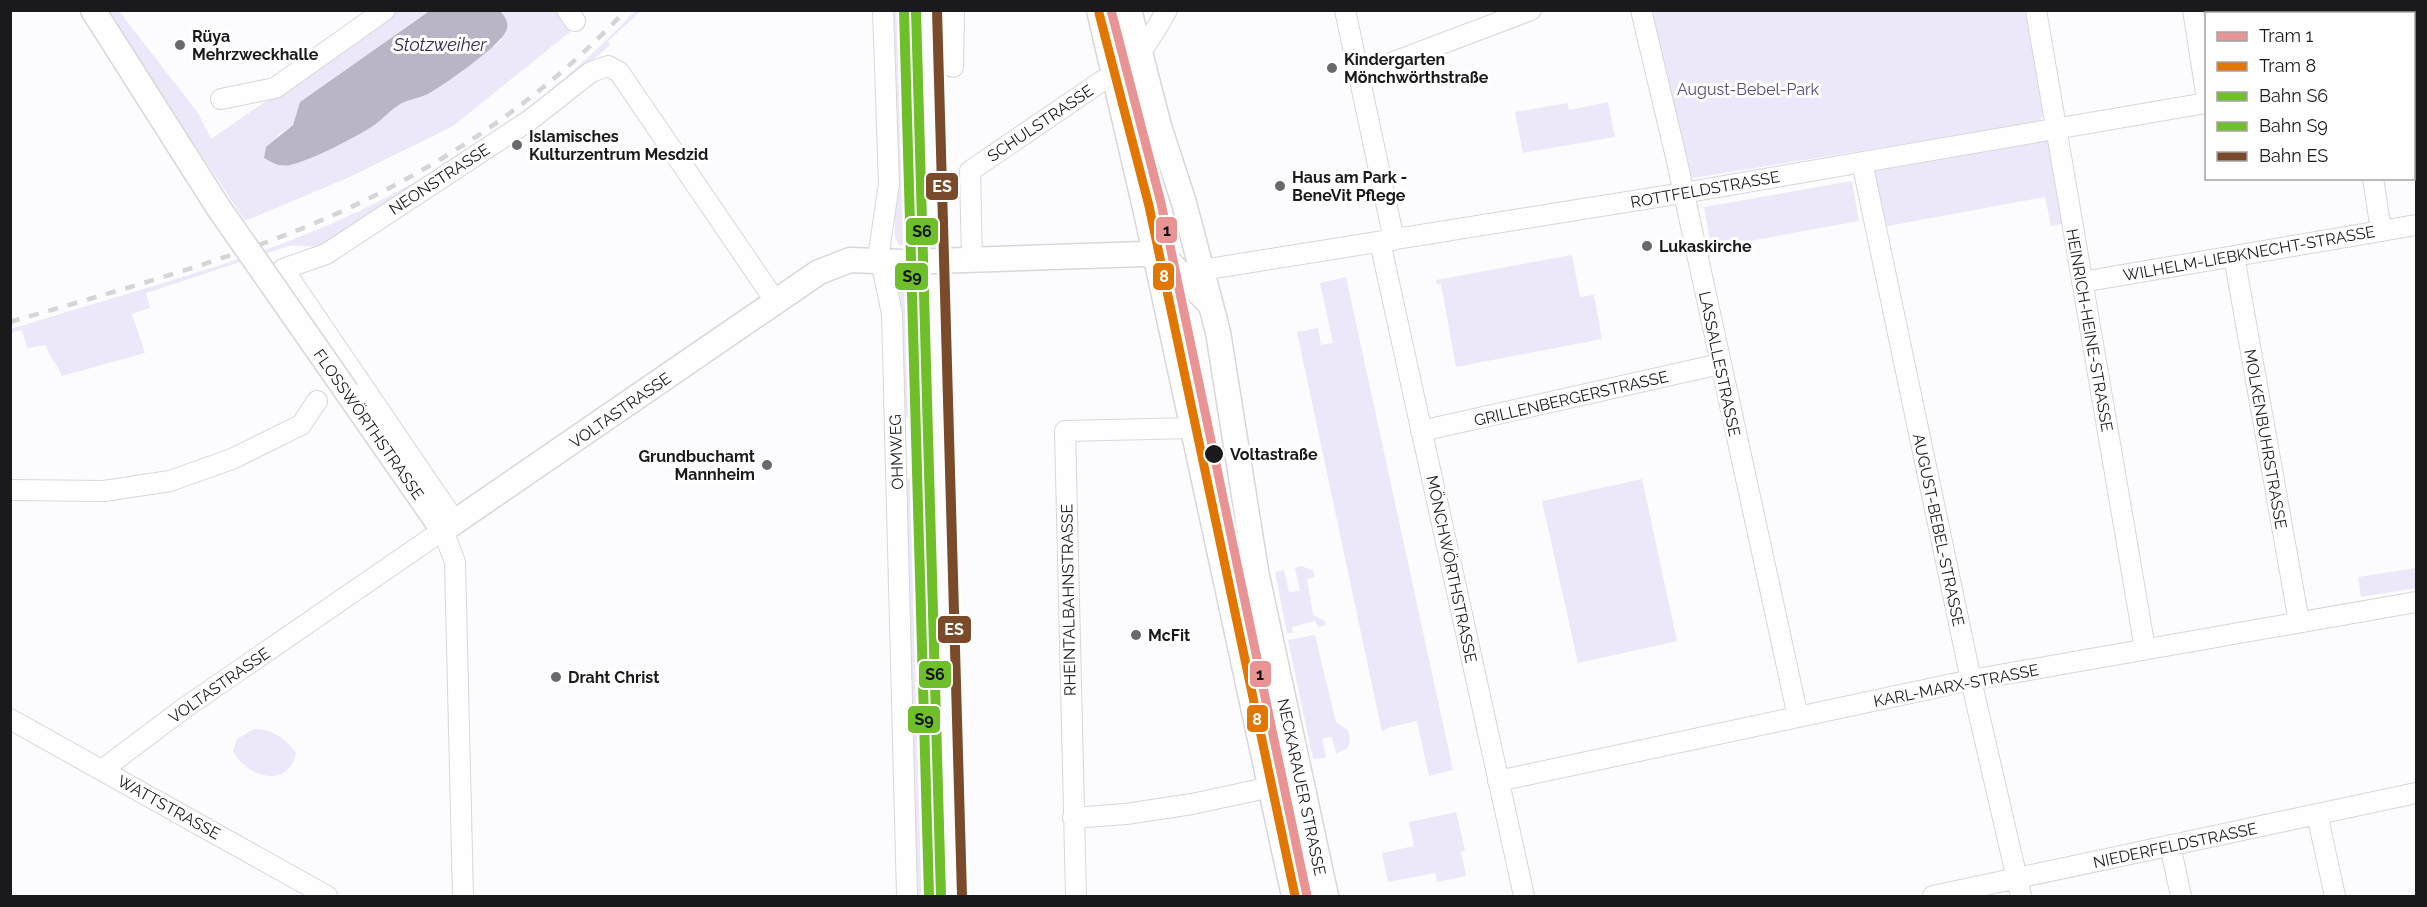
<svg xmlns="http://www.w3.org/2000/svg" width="2427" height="907" viewBox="0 0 2427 907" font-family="Raleway,sans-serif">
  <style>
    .green { fill: #ede8f9 }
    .water { fill: #bab4c7 }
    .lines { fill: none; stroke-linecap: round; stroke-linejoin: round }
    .minor-casing { stroke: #d7d7d9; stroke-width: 22 }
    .major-casing { stroke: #d7d7d9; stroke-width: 27 }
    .minor { stroke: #fffeff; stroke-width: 20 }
    .major { stroke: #fffeff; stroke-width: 24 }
    .rail { stroke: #d5d5d6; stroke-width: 4.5; stroke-dasharray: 10 10; stroke-linecap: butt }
    .major-bridge-casing { stroke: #d7d7d9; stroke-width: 27; stroke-linecap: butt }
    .major-bridge { stroke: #fffeff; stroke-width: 24 }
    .rail-1-casing { stroke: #fff; stroke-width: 15 }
    .rail-2-casing { stroke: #fff; stroke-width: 15 }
    .rail-3-casing { stroke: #fff; stroke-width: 15 }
    .rail-1 { stroke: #6fbf2b; stroke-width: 10 }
    .rail-2 { stroke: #6fbf2b; stroke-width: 10 }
    .rail-3 { stroke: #7a4b2a; stroke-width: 10 }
    .tram-1-casing { stroke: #fff; stroke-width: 14 }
    .tram-2-casing { stroke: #fff; stroke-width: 14 }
    .tram-1 { stroke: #e89495; stroke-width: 9 }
    .tram-2 { stroke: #e17600; stroke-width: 9 }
    .poi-dot { fill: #69686b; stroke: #fff; stroke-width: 2 }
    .stop-dot { fill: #1a191c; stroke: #fff; stroke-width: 2 }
    .labels { text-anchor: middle; stroke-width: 6; stroke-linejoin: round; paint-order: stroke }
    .poi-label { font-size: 16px; font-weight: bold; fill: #1a191c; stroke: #fff; text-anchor: start }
    .park-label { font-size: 16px; fill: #564872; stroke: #fff }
    .street-label { font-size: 16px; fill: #1a191c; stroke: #fff }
    .stop-label { font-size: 16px; font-weight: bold; fill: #1a191c; stroke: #fff; text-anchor: start }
    .water-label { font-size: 18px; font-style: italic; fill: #36274f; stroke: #fff }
    .line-badge { stroke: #fff; stroke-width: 2 }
    .badge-label { font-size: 16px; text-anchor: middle; font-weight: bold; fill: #fff }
    .pale-badge-label { font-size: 16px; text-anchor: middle; font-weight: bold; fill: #111 }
  </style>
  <rect width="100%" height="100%" fill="#fcfbfe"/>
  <path class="green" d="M106 11H119L198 113 211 139 397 11H431L300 102 293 125 277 136 374 125 387 112 403 102 427 94 501 41 507 22 500 11H556L570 32 453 126 352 176 245 221Z
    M635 11H641L608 41 610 45 553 95 399 203 390 200 330 243C318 249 303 245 289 246L146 293 150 308 132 314 145 353 62 376C58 364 49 358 46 345L27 348 22 330 11 333V329C103 300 198 275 289 241 418 192 540 112 635 11Z
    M889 11H907L917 246 899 245 895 237Z
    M1648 11H2027L2045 111 2039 122 1687 179Z
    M1608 102 1615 137 1523 153 1515 112 1567 103 1569 110Z
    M2055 129 2072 222 2051 226 2045 197 1877 228 1862 162Z
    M1852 181 1859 221 1711 248 1704 207Z
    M1572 255 1580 297 1594 295 1602 339 1456 367 1441 284H1437L1436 280Z
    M917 277 935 896H915L907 601V479L913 477 916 419 906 417 903 411 899 287C903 279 909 278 917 277Z
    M1346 277 1453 770 1429 776 1417 721 1390 727 1382 732 1297 332 1318 328 1321 345 1333 343 1320 283Z
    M1642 479 1677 641 1578 663 1542 501Z
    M1302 566 1313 571 1315 577 1307 579 1313 615 1325 621 1326 625 1318 627 1315 621 1292 627 1293 633H1287L1275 572 1284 570 1289 592 1300 591 1295 568Z
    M2416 568V588L2361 597 2358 577Z
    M1315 635 1336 722 1348 730 1350 740 1348 748 1336 754 1332 737 1322 738 1326 758 1313 759 1288 640Z
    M254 729C273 729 285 738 296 753 289 790 246 777 233 751L237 739Z
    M1456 812 1465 850 1461 852 1466 876 1437 882 1435 873 1388 882 1382 853 1414 846 1409 822Z"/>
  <path class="water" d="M431 10 500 11C505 17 510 23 506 31 500 46 444 85 428 94 420 98 410 99 402 103 391 109 383 119 373 126 354 138 312 160 290 165 279 167 273 163 264 158L266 147 293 125 300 102Z"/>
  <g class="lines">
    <defs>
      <path id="minor" d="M567 10 575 21
        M883 10 889 184 879 251 892 314 907 896
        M1345 10 1394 240
        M1641 10 1676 157 1798 717
        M2036 10 2145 649
        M2193 10 2206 93
        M2345 10 2346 14
        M953 67 954 10
        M2414 67H2416
        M1359 75 1531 10
        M221 99 275 88 385 10
        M1862 162 1971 680 2021 896
        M2373 178 2381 231
        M1380 242 1524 896
        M2234 256 2299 622
        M972 259 970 171 1102 81C1132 74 1152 36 1167 10
        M1202 270 1683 193 2206 103
        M2082 282 2416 225
        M1421 431 1720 364
        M10 490 104 491 170 481 232 459 301 425 317 401
        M456 523 283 269 326 254 530 120 591 72 608 66 619 72 776 302
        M10 719 327 896
        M102 770 183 709 443 530 455 562 463 896
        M1498 781 1971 680 2416 602
        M2317 814 2335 896
        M1073 818 1126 814 1192 804 1271 787
        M2170 845 2181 896
        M1076 896 1065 431 1193 428
        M1933 896 2416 793"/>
      <path id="major" d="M93 10 218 207
        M1099 10 1146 212 1294 896
        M1129 10 1159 126 1184 203 1218 332 1256 571 1326 896
        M347 392 443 530 819 272 850 260 904 262 1143 254 1166 259 1211 305"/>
    </defs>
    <use href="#minor" class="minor-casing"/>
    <use href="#major" class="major-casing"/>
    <use href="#minor" class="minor"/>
    <use href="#major" class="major"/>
    <path class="rail" d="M10 322C102 295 199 269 288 234 414 185 533 110 626 10"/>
    <defs>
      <path id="major-bridge" d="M218 207 347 392"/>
    </defs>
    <use href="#major-bridge" class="major-bridge-casing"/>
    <use href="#major-bridge" class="major-bridge"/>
    <defs>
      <path id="rail-1" d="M916 10 941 896"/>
      <path id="rail-2" d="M904 10 929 896"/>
      <path id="rail-3" d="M937 10 962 896"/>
    </defs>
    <use href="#rail-1" class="rail-1-casing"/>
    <use href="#rail-2" class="rail-2-casing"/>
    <use href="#rail-3" class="rail-3-casing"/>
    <use href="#rail-1" class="rail-1"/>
    <use href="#rail-2" class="rail-2"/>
    <use href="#rail-3" class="rail-3"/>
    <defs>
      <path id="tram-1" d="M1111 10 1161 203 1307 896"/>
      <path id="tram-2" d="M1099 13 1149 206 1295 896"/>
    </defs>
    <use href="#tram-1" class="tram-1-casing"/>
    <use href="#tram-2" class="tram-2-casing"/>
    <use href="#tram-1" class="tram-1"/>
    <use href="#tram-2" class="tram-2"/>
  </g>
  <g class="poi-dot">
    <circle cx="180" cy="45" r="6"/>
    <circle cx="1332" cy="68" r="6"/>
    <circle cx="517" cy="145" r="6"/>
    <circle cx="1280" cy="186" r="6"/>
    <circle cx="1647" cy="246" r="6"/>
    <circle cx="767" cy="465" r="6"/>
    <circle cx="1136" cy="635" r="6"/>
    <circle cx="556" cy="677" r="6"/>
  </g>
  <circle class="stop-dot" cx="1214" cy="454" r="10"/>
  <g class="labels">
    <g class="poi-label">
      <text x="192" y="42">Rüya<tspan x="192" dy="18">Mehrzweckhalle</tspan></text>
      <text x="1344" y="65">Kindergarten<tspan x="1344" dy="18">Mönchwörthstraße</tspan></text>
      <text x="529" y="142">Islamisches<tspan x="529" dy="18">Kulturzentrum Mesdzid</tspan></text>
      <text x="1292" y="183">Haus am Park -<tspan x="1292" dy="18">BeneVit Pflege</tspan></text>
      <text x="1659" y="252">Lukaskirche</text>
      <text x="755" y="462" text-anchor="end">Grundbuchamt<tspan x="755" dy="18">Mannheim</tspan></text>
      <text x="1148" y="641">McFit</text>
      <text x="568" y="683">Draht Christ</text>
    </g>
    <g class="park-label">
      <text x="1748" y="95">August-Bebel-Park</text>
    </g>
    <g class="street-label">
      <text transform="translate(1040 123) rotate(-34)" y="6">SCHULSTRASSE</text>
      <text transform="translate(439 179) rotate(-33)" y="6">NEONSTRASSE</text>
      <text transform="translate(1705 189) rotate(-10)" y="6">ROTTFELDSTRASSE</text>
      <text transform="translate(2249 253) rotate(-10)" y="6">WILHELM-LIEBKNECHT-STRASSE</text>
      <text transform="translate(2090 330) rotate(80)" y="6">HEINRICH-HEINE-STRASSE</text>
      <text transform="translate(1720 364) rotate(78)" y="6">LASSALLESTRASSE</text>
      <text transform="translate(1571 398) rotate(-13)" y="6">GRILLENBERGERSTRASSE</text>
      <text transform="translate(620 410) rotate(-35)" y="6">VOLTASTRASSE</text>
      <text transform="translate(369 424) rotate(55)" y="6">FLOSSWÖRTHSTRASSE</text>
      <text transform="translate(2266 439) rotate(80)" y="6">MOLKENBUHRSTRASSE</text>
      <text transform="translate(896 452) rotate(-92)" y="6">OHMWEG</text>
      <text transform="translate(1939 530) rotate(78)" y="6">AUGUST-BEBEL-STRASSE</text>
      <text transform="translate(1452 569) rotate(78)" y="6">MÖNCHWÖRTHSTRASSE</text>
      <text transform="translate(1068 600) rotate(-91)" y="6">RHEINTALBAHNSTRASSE</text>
      <text transform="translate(219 685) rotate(-35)" y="6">VOLTASTRASSE</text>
      <text transform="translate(1956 685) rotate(-11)" y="6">KARL-MARX-STRASSE</text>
      <text transform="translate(1302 787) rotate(78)" y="6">NECKARAUER STRASSE</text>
      <text transform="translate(169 807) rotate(29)" y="6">WATTSTRASSE</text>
      <text transform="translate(2175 845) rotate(-12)" y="6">NIEDERFELDSTRASSE</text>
    </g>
    <g class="stop-label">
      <text x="1230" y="460">Voltastraße</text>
    </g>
    <g class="water-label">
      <text x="440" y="51">Stotzweiher</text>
    </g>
  </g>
  <g class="line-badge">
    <rect x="925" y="172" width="34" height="29" rx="6" fill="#7a4b2a"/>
    <rect x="1155" y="216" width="23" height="28" rx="6" fill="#e89495"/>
    <rect x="905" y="217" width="34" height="29" rx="6" fill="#6fbf2b"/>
    <rect x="1152" y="262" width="23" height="29" rx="6" fill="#e17600"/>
    <rect x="894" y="262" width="35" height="29" rx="6" fill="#6fbf2b"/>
    <rect x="937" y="615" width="35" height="29" rx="6" fill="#7a4b2a"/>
    <rect x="1249" y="660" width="23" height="28" rx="6" fill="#e89495"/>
    <rect x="918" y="660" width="34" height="29" rx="6" fill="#6fbf2b"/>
    <rect x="1246" y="704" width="23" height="29" rx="6" fill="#e17600"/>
    <rect x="907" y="705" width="34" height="29" rx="6" fill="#6fbf2b"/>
  </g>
  <g class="badge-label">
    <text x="942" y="192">ES</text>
    <text x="1164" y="282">8</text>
    <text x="954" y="635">ES</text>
    <text x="1257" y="725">8</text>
  </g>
  <g class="pale-badge-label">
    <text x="1167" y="236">1</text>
    <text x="922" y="237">S6</text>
    <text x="912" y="282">S9</text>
    <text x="1260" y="680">1</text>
    <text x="935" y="680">S6</text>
    <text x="924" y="725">S9</text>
  </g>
  <rect width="2427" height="907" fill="none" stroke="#1a191c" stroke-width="24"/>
  <rect x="2205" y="12" width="210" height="168" fill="#ffffff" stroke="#a3a3a4" stroke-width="1.5"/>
  <rect x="2217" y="32" width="30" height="9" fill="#e89495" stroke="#a3a3a4" stroke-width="1.5"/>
  <text x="2259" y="42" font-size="18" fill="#1a191c">Tram 1</text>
  <rect x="2217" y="62" width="30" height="9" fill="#e17600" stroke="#a3a3a4" stroke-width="1.5"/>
  <text x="2259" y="72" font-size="18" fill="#1a191c">Tram 8</text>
  <rect x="2217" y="92" width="30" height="9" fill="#6fbf2b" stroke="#a3a3a4" stroke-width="1.5"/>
  <text x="2259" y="102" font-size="18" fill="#1a191c">Bahn S6</text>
  <rect x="2217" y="122" width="30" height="9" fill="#6fbf2b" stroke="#a3a3a4" stroke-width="1.5"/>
  <text x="2259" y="132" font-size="18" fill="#1a191c">Bahn S9</text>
  <rect x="2217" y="152" width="30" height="9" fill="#7a4b2a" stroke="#a3a3a4" stroke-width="1.5"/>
  <text x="2259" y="162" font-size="18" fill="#1a191c">Bahn ES</text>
</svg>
